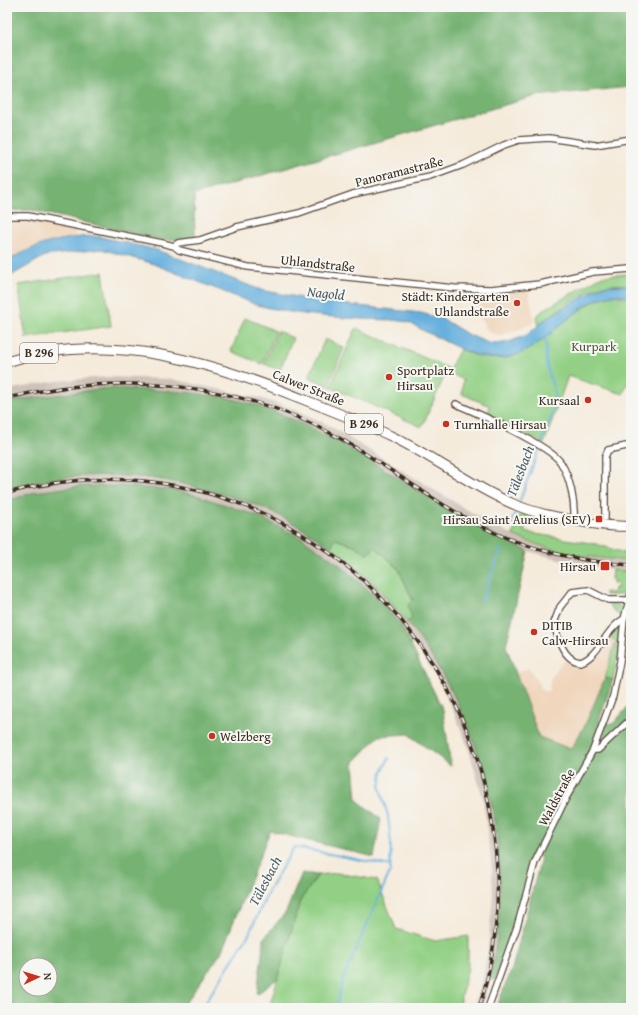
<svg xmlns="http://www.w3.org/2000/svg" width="638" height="1015" viewBox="0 0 638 1015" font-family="'Gentium Book Plus',serif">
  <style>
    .built { fill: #f0d6bc }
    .industrial { fill: #cec2b9 }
    .green { fill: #93d085; stroke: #677d52 }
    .forest { fill: #76b272; stroke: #586e48; fill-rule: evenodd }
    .water { fill: #66b0de; stroke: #506d7e }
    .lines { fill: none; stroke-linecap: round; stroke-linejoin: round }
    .stream { stroke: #66b0de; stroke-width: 2 }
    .minor-casing { stroke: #57473a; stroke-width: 8 }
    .primary-casing { stroke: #57473a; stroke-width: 11 }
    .minor { stroke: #fff; stroke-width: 5.5 }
    .primary { stroke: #fff; stroke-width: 9 }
    .rail-casing { stroke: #3b2a1e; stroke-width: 3.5 }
    .rail { stroke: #f6f6f2; stroke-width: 2; stroke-dasharray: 6; stroke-linecap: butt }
    .poi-dot { fill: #c8321e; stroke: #f6f6f2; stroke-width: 1.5 }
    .labels { text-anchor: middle; stroke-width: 4; stroke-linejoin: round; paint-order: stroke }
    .shield { fill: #f6f6f2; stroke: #73675e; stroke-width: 1 }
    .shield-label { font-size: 12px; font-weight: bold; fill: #3b2a1e }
    .street-label { font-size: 13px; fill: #3b2a1e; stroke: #f6f6f2 }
    .poi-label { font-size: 13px; fill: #3b2a1e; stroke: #f6f6f2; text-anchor: end }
    .park-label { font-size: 13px; fill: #515438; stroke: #f6f6f2 }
    .water-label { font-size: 14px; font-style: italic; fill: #4a5961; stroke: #f6f6f2 }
  </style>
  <rect width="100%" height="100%" fill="#f6f6f2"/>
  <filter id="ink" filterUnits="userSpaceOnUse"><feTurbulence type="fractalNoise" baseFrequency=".025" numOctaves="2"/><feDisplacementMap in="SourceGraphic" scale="8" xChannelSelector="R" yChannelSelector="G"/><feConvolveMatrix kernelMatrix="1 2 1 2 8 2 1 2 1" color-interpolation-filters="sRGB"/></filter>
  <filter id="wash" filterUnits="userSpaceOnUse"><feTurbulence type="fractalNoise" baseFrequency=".012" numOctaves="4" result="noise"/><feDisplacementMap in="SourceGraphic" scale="16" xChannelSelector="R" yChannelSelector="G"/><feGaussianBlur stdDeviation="0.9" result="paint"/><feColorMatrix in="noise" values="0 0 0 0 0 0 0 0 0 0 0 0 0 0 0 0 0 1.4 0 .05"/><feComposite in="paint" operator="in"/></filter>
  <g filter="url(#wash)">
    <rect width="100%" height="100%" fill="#f5ebdb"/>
    <path class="built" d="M12 218 33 220 75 229V238L59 239 7 261V219Z
      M525 290 529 292 534 322 523 328 500 335 488 332 480 317 475 295Z
      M608 636 616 641 605 678 585 725 571 750 539 737 516 673 529 668 543 691H549L550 680 558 667 566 660 577 664 590 662Z"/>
    <path class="industrial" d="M108 377 171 379 260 398 295 409 330 426 464 508 513 535 533 544 567 553 607 560 631 561V572L612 570 554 558 528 551 494 536 425 496 334 439 258 406 208 393 108 388 18 400 7 404V391L17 388 57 381Z
      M117 475 198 487 257 505 302 528 331 547 359 569 382 592 422 640 443 674 457 702 475 744 490 798 496 828 500 862 497 939 488 988 481 1008H473L482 983 488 950 493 895 492 868 483 798 468 747 453 710 436 676 415 645 401 625 374 595 173 490 121 486H80L35 492 7 501V490L20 486 45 480 76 476Z"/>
    <path class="green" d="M103 272 111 326 26 338 18 285Z
      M626 274 631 276V286C622 284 612 284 603 286 588 288 551 315 538 325L537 316 543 310 602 276Z
      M611 295 631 298V383L627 384 623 394 568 376 544 444 488 414 490 406 462 394 463 380 448 372 460 349C531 385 555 309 611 295Z
      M245 318 276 331 262 364 231 351Z
      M356 328 448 368 422 427 330 387Z
      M278 331 293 338 280 370 264 364Z
      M325 339 344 348 328 386 309 377Z
      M520 513 528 515 524 532 596 544 631 555V561C590 558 550 552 513 535Z
      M335 539 356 546 368 554 375 547 398 568 413 601 412 619 407 622C384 594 361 568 331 547Z
      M612 570 631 572C631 589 624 598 605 595V592L613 593 614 588H617L618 583H613V579H611Z
      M606 602 619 605 622 614 619 616Z
      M617 627 620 629 619 648 613 680 605 678 616 641 608 636Z
      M337 873 377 880 396 929 435 941 468 936V968L458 1008H269L300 901 318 875Z"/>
    <path class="forest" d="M7 7H631V87L536 96 194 195 195 239 162 240 31 210 7 211Z
      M108 388C158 391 210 390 258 406 356 439 434 511 528 551L506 646 539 737 571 749 585 725 605 678 613 680 599 721 613 724 631 703V1008H496L512 969 541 858 532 852 518 911 495 980 490 979C517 853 487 724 407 622L412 619 408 605 413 600 398 568 375 547 368 555 356 546 335 539 331 547C307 531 283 516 257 505 247 501 236 498 225 495 155 473 78 467 7 490V404L18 400Z
      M80 486H121L173 490 199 496 255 515 302 538 340 565 374 595 401 625 443 710 451 766 408 734 379 736 354 762 357 800 381 819 374 857 270 831 221 953 182 1008H7V501L35 492ZM26 965H50V989H26Z
      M302 873 318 875 300 901 278 978 257 994 264 938 286 912Z"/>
    <path class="water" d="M92 236 101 237 157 250 261 290 323 302 421 313 443 319 467 334 488 343 497 344 509 342 527 335 547 318 601 286 624 285 631 286V297C581 282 551 354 502 358 475 360 450 343 426 332 420 329 413 324 407 322 393 319 376 320 362 319 327 317 291 314 257 305L151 263 101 249 45 256 7 278V261C39 243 55 239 92 236Z"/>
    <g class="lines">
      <path class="stream" d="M519 503 555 406C557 389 547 376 546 359 545 351 548 344 544 337
        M510 527 517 508
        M482 600 501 549
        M202 1008 249 934 269 890 294 847 391 866
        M336 1008 344 976 390 872 391 844 388 816 380 788 382 772 389 758"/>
    </g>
  </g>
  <g filter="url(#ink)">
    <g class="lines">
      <defs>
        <path id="minor" d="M7 216H28L162 243 174 246 179 250 248 267 454 288 491 289 540 284 593 272 631 269
          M174 246 178 243 200 240 237 227 299 213 353 194 430 177 463 165 504 145 519 140 549 138 595 145 631 139
          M456 404C477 413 551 446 561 463 570 478 575 501 574 519
          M605 518V457L608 450 631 445
          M624 619C606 628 598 658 580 662 563 660 557 636 554 623L560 607 572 592 588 590 608 600H629
          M593 750H598L631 719
          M488 1008 517 927 535 862 566 798 593 750 613 696 620 661 624 619 631 593"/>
        <path id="primary" d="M7 362C109 329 215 363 310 402 338 413 366 424 393 437 436 458 474 488 518 506 543 516 605 528 631 526"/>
      </defs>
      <use href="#minor" class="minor-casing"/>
      <use href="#primary" class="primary-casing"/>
      <use href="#minor" class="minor"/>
      <use href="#primary" class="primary"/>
      <defs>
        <path id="rail" d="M7 398C118 371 241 381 341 439 392 468 442 509 495 533 537 552 585 562 631 565
          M7 493C237 430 456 592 492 822 502 884 498 948 479 1008"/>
      </defs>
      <use href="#rail" class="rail-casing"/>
      <use href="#rail" class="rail"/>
    </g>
  </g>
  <g class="poi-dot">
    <circle cx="517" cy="303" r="4"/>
    <circle cx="389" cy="377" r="4"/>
    <circle cx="588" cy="400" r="4"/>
    <circle cx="446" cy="424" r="4"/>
    <rect x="595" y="515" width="8" height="8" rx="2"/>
    <rect x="600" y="561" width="10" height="10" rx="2"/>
    <circle cx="534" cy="632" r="4"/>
    <circle cx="212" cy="736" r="4"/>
  </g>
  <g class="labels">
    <g class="shield">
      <rect x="20" y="343" width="38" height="20" rx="3"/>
      <rect x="345" y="414" width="38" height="20" rx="3"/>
    </g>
    <g class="shield-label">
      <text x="39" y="357">B 296</text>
      <text x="364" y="428">B 296</text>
    </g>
    <g class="street-label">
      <text transform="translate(399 171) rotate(-14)" y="5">Panoramastraße</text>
      <text transform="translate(318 263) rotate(6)" y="5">Uhlandstraße</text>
      <text transform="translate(309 387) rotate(22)" y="5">Calwer Straße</text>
      <text transform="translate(556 797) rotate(-62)" y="5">Waldstraße</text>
    </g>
    <g class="poi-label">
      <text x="509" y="301">Städt: Kindergarten<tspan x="509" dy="15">Uhlandstraße</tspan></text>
      <text x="397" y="375" text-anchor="start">Sportplatz<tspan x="397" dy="15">Hirsau</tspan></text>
      <text x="580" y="405">Kursaal</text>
      <text x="454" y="429" text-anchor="start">Turnhalle Hirsau</text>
      <text x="591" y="524">Hirsau Saint Aurelius (SEV)</text>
      <text x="596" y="571">Hirsau</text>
      <text x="542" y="630" text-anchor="start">DITIB<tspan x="542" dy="15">Calw-Hirsau</tspan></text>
      <text x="220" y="741" text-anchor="start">Welzberg</text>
    </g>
    <g class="park-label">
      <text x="594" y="351">Kurpark</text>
    </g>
    <g class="water-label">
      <text transform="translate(326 293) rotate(6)" y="5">Nagold</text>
      <text transform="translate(520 471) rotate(-69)" y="5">Tälesbach</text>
      <text transform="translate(265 881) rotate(-62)" y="5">Tälesbach</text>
    </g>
  </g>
  <rect width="638" height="1015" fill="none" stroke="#f6f6f2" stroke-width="24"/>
  <g transform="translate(38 977) rotate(86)"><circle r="19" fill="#f6f6f2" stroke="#aba49d"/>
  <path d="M0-3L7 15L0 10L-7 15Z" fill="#c8321e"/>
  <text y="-6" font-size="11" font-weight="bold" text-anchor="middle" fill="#3b2a1e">N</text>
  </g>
</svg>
